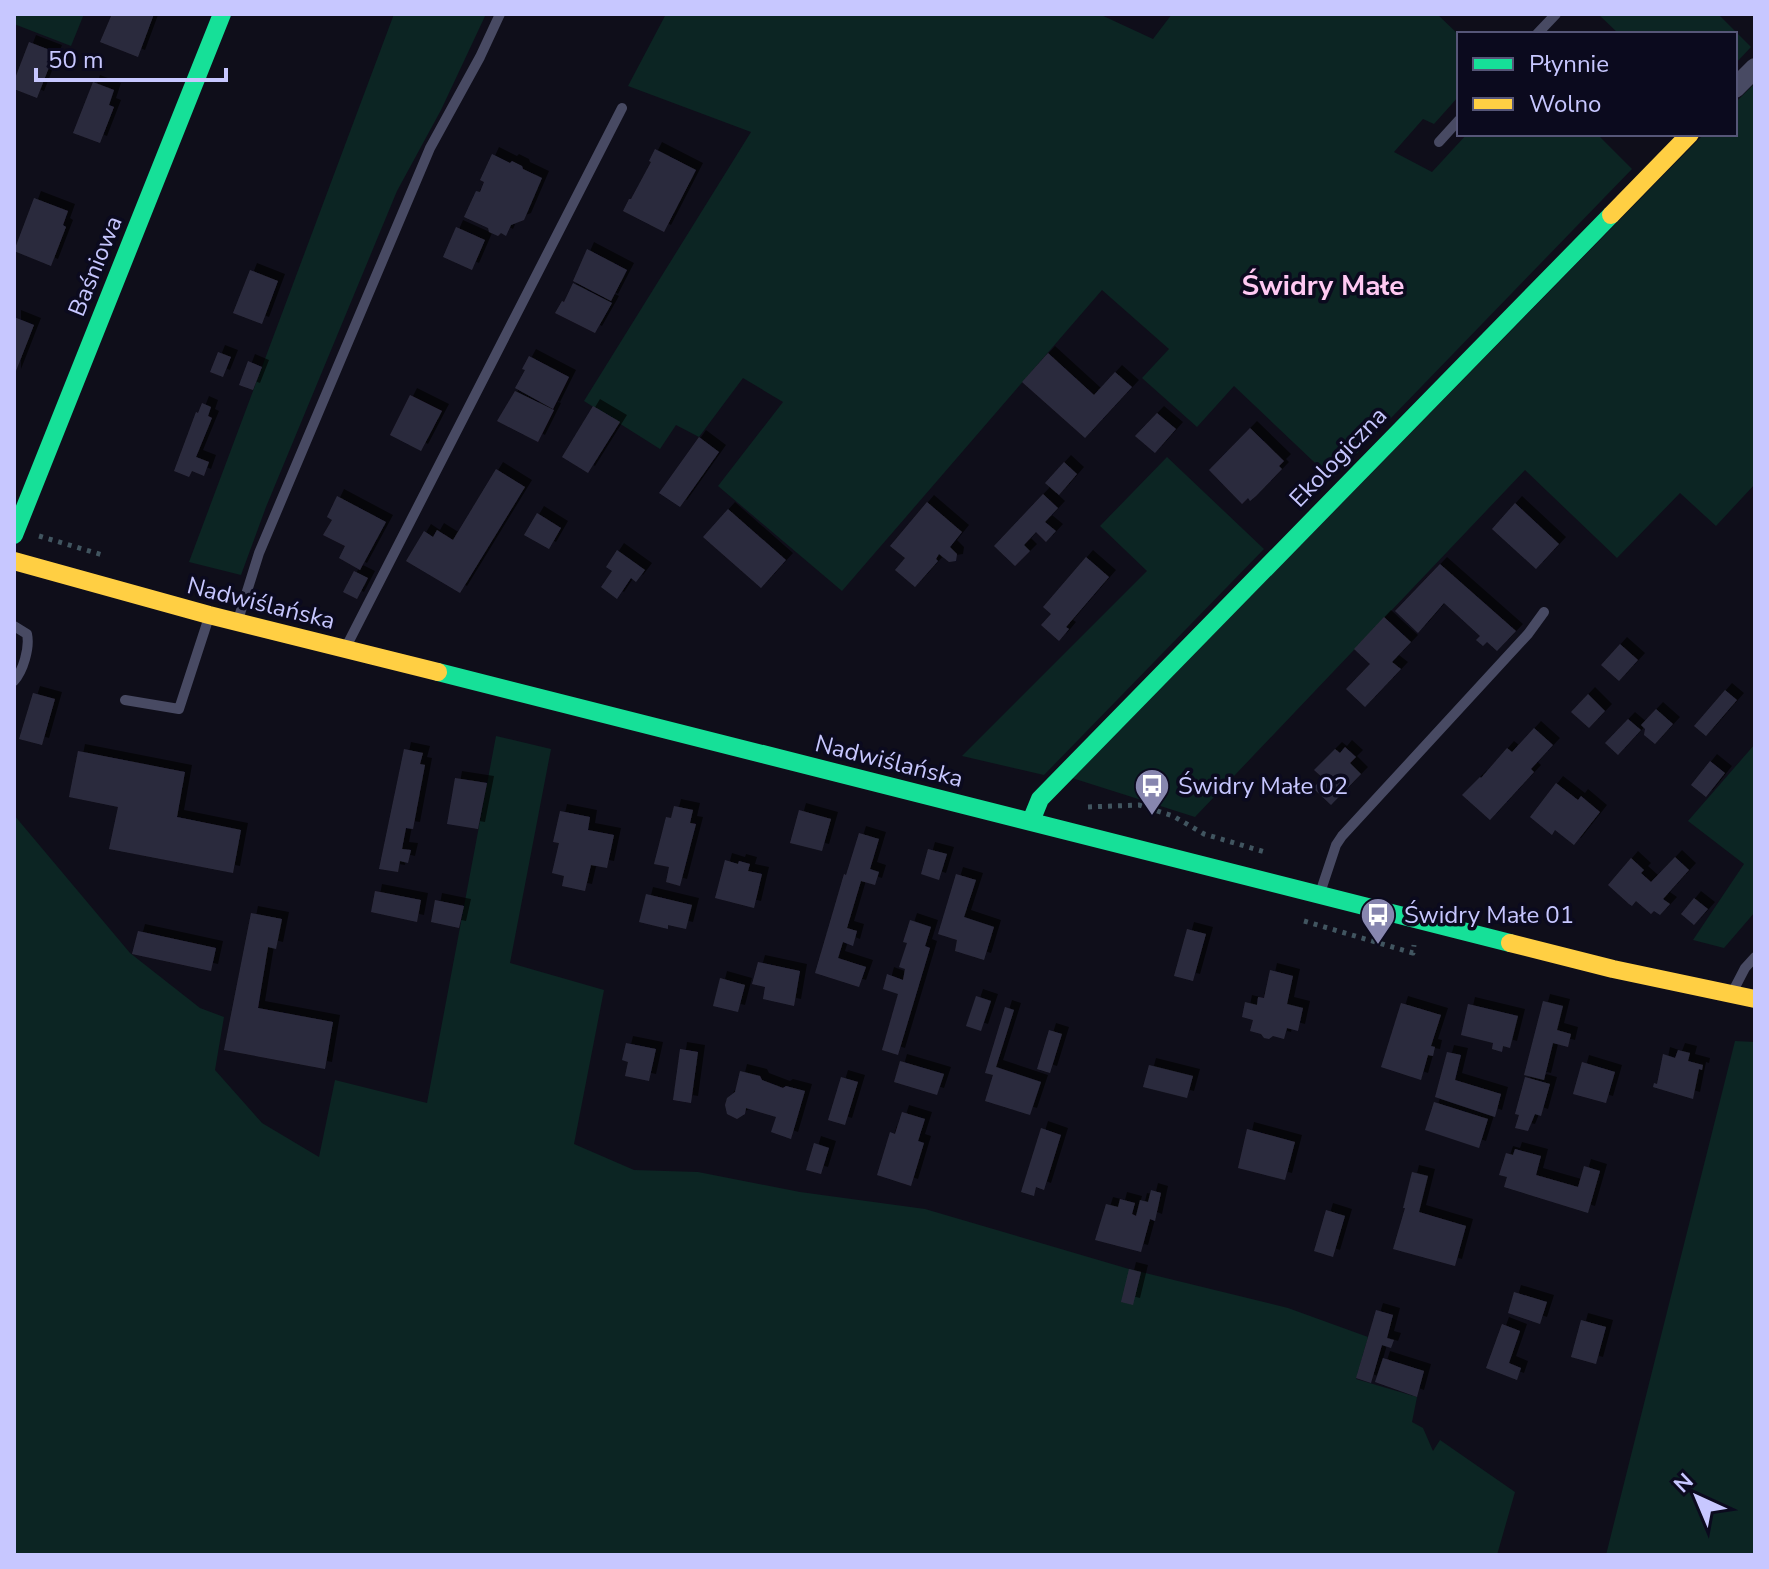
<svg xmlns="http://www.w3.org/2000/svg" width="1769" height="1569" viewBox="0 0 1769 1569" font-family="'Nunito Sans',sans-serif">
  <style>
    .green { fill: #0c2523 }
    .building { fill: #2c2b3d; filter: url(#shadow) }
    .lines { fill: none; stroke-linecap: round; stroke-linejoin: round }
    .path { stroke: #415560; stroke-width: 5; stroke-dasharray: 4 6; stroke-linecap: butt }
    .lane { stroke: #484a63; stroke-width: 10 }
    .street { stroke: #484a63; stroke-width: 20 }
    .fast { stroke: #16e098; stroke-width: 18 }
    .slow { stroke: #ffcf43; stroke-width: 18 }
    .labels { text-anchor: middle; stroke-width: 7; stroke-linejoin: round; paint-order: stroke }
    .street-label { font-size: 24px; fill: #c7c7ff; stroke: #0b0a1e }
    .poi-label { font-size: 24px; fill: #c7c7ff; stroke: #0b0a1e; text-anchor: start }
    .quarter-label { font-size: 28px; font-weight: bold; fill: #ffc9f2; stroke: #0b0a1e }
  </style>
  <defs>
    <filter id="shadow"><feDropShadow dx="7" dy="-7" stdDeviation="0" flood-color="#0009"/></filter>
  </defs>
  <rect width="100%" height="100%" fill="#0f0e1a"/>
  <path class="green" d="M14 14H84L71 46 14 24Z
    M394 14H486L441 110 397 191 266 507 241 575 189 562Z
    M666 14H1099L1153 39 1172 14H1437L1459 35V96L1434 124 1423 119 1394 152 1432 172 1467 134H1597L1632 169 1332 479 1234 386 1197 427 1142 378 1169 349 1102 290 842 591 718 486 783 402 743 378 699 437 676 425 660 449 584 401 751 132 628 86Z
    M1598 14H1718L1751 47 1735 64V34H1619Z
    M1755 83V484L1716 526 1680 493 1617 558 1525 470 1195 817 1072 778 1704 134H1735V103Z
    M1167 457 1264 549 1044 775 962 756 1147 571 1100 526Z
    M496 736 551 749 510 963 604 990 574 1144 634 1170 698 1172 800 1192 925 1209 1129 1269 1288 1308 1368 1337 1356 1379 1417 1397 1412 1422 1423 1428 1433 1451 1440 1440 1515 1492 1497 1555H14V815L130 953 200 1008 224 1017 215 1070 262 1123 319 1157 335 1080 427 1103Z
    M1755 744V912L1724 948 1693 940 1744 864 1688 821Z
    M1735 1041 1755 1042V1555H1606Z"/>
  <path class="building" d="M112 14H154L138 57 100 42Z
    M29 42 55 52 37 98 14 89V81Z
    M93 82 114 90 109 105 114 107 100 143 73 133Z
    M655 149 696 170 664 232 623 211 629 199H631L651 162 649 161Z
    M492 154 510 163 512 161 522 166 523 169 542 178 524 220 511 225 506 236 501 233 498 236 489 232 488 228 464 217 476 191 480 192 484 182 480 180Z
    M34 198 68 211 63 225 66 227 51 266 14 251Z
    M456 227 485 240 472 270 443 257Z
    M587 249 627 270 611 301 573 281Z
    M250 270 278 281 262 324 233 313Z
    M573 283 612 303 595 333 555 313 562 301 564 302Z
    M14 317 34 325 14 376Z
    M218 352 231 357 223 377 210 372Z
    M1048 353 1094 395 1115 372 1132 387 1085 438 1022 382Z
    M529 356 569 377 553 409 515 388 525 370 522 369Z
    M248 361 262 367 253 390 239 385Z
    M515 391 554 410 538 442 497 421Z
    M410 395 442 411 421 451 390 435Z
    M202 403 211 407 208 416 212 418 196 457 209 462 204 476 192 471 189 477 174 471 196 412 198 413Z
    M593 406 620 422 588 473 562 457Z
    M1157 413 1176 429 1155 453 1135 436Z
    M1250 428 1284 461 1279 466 1282 469 1256 496 1250 501 1248 498 1242 504 1209 470Z
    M699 437 719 452 680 507 659 493Z
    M1064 462 1077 474 1059 495 1045 483Z
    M496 469 525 487 460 593 406 561 424 531 433 537 437 530 453 540Z
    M1043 494 1058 508 1045 522 1056 531 1046 542 1036 532 1024 545 1030 551 1015 566 994 546Z
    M337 496 386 522 360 570 339 558 345 546 323 535 332 520 327 517Z
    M927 502 962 532 950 547 957 554 956 561 949 562 939 554 936 559 938 561 915 587 895 570 905 558 890 546Z
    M1515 503 1559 544 1536 569 1492 529Z
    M728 509 786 560 761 588 703 537Z
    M537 513 561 528 549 549 524 535Z
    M617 550 645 570 636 582 631 578 617 599 601 587 612 571 606 567Z
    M1086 557 1109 577 1066 627 1069 629 1059 641 1041 625 1051 614 1043 607Z
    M1440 564 1516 631 1497 651 1487 642 1483 646 1476 640 1480 636 1444 603 1418 633 1395 611Z
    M354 571 368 578 357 599 343 592Z
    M1384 617 1411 642 1392 662 1401 669 1365 707 1346 689 1370 664 1354 649Z
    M1620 644 1638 660 1619 681 1601 665Z
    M1725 690 1737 700 1706 736 1694 726Z
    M33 693 55 699 42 745 19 739Z
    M1588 694 1605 711 1589 728 1571 712Z
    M1656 709 1673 724 1655 744 1644 735 1645 729 1641 725Z
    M1628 719 1641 730 1618 755 1605 743Z
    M1534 728 1553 745 1531 769 1534 772 1490 820 1462 795 1480 777 1481 778 1507 748 1512 752Z
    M1345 747 1356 757 1350 763 1361 774 1331 805 1313 788 1323 778 1314 770 1335 749 1340 753Z
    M404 749 423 753 420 764 425 765 413 829 406 828 402 849 411 850 408 863 400 861 398 872 379 869Z
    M78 751 185 772 177 817 241 830 233 873 109 849 118 807 69 797Z
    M1710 761 1725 773 1706 797 1691 785Z
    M455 778 487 783 478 829 447 824Z
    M1556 783 1578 800 1581 796 1600 812 1574 845 1555 830 1552 835 1530 817Z
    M674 806 693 810 690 823 696 824 680 886 666 882 669 867 654 864 666 817 671 818Z
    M799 810 831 819 822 851 790 843Z
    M560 811 590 817 588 830 614 835 607 868 591 865 585 891 562 886 564 876 552 873 559 843 553 842Z
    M859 833 879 839 870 869 879 872 875 885 861 881 847 928 857 931 853 946 843 942 838 958 866 967 859 987 815 973 844 874 846 875Z
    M928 849 947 854 939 880 921 874Z
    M1675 857 1689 870 1663 899 1670 904 1660 915 1654 911 1651 914 1636 901 1632 906 1629 904 1608 885 1631 858 1644 870 1641 873 1651 882Z
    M725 860 738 864 739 861 750 864 748 871 762 874 754 908 715 898Z
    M956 874 976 880 964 917 994 927 984 960 955 951 957 940 938 934Z
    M375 891 421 900 417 922 371 912Z
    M646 894 692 905 686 929 668 925V929L639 922Z
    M1694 898 1708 909 1694 925 1681 914Z
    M435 900 464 906 459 928 431 922Z
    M251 913 282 919 276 949 268 947 258 1008 333 1022 325 1069 224 1050Z
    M910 920 931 927 925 946 930 948 898 1055 882 1050 898 994 883 989 887 974 903 980 905 969 899 967 907 943 903 942Z
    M1187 929 1206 934 1193 981 1174 976Z
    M138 931 216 948 211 971 132 954Z
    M758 962 800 971 794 1006 763 999 765 987 752 984Z
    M1270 970 1293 976 1287 1004 1303 1008 1298 1031 1287 1028 1284 1039 1273 1036 1269 1039 1264 1038 1261 1034 1250 1031 1253 1020 1242 1017 1245 1002 1257 1005 1258 997 1264 998Z
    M720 978 745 985 738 1012 713 1006Z
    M976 996 991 1001 981 1031 966 1026Z
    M1543 1001 1563 1006 1557 1030 1571 1034 1568 1047 1553 1043 1544 1080 1524 1075Z
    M1401 1003 1441 1015 1431 1046 1435 1047 1433 1056 1428 1055 1421 1080 1381 1067Z
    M1468 1004 1518 1016 1510 1048 1503 1046 1502 1052 1492 1049 1493 1043 1461 1035Z
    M1005 1007 1014 1010 996 1067 1041 1082 1030 1115 985 1101 993 1075 985 1073Z
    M1049 1030 1062 1034 1050 1073 1037 1069Z
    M626 1043 656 1049 649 1081 625 1076 628 1062 622 1060Z
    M680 1049 698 1052 691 1103 673 1100Z
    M1678 1050 1690 1053 1688 1061 1703 1065 1702 1070 1699 1069 1693 1099 1653 1087 1654 1083 1657 1084 1663 1054 1675 1058Z
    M1447 1052 1461 1055 1455 1080 1501 1094 1495 1117 1435 1097Z
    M900 1061 944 1074 937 1095 894 1082Z
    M1582 1062 1615 1072 1606 1103 1573 1094Z
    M1149 1065 1193 1076 1187 1098 1143 1087Z
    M740 1071 760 1076 762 1080 783 1088 786 1086 805 1091 791 1139 771 1132 776 1117 746 1108 745 1114 737 1119 727 1114 725 1105 727 1098 735 1092Z
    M841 1077 858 1082 845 1125 828 1120Z
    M1525 1077 1550 1084 1541 1116 1535 1114 1528 1131 1515 1128 1519 1115 1515 1114Z
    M1434 1102 1488 1119 1479 1148 1425 1130Z
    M902 1112 925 1119 918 1141 924 1143 911 1186 877 1175 890 1132 895 1134Z
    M1041 1128 1061 1135 1044 1190 1036 1187 1034 1196 1021 1192Z
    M1247 1129 1295 1142 1285 1180 1238 1168Z
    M814 1143 829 1148 821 1174 806 1170Z
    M1515 1149 1541 1156 1536 1175 1578 1187 1584 1166 1600 1171 1588 1213 1504 1187 1507 1177 1499 1175 1506 1153 1513 1155Z
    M1412 1172 1428 1176 1419 1212 1466 1226 1455 1266 1393 1249 1405 1208H1403Z
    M1151 1190 1161 1193 1155 1221 1150 1219 1141 1252 1095 1240 1106 1204 1118 1207 1120 1199 1135 1203 1132 1214 1136 1216 1140 1200 1148 1202Z
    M1326 1210 1345 1216 1333 1257 1314 1251Z
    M1129 1269 1141 1272 1133 1305 1121 1302Z
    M1514 1292 1547 1302 1540 1324 1508 1313Z
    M1376 1310 1393 1315 1387 1338 1394 1340 1391 1348 1382 1345 1371 1383 1356 1378Z
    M1581 1320 1606 1327 1596 1364 1571 1357Z
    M1502 1324 1520 1331 1509 1363 1521 1368 1517 1380 1486 1368Z
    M1383 1358 1424 1371 1417 1397 1375 1382Z"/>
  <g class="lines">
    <path class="path" d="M39 536 106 556
      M1088 807 1139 805 1173 816 1204 834 1265 852
      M1304 921 1413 953 1414 945"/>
    <path class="lane" d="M1537 34 1556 14
      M1439 142 1459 120
      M238 620 259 553 430 148 480 57 500 14
      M14 626 27 634C30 648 23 671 14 681
      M346 647 622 108
      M125 700 179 709 209 617
      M1320 893 1336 845 1342 836 1528 634 1544 612
      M1732 993 1745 968 1755 957"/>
    <path class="street" d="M1735 88 1755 68"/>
    <path class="fast" d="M14 535 222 14
      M438 672 1510 943
      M1031 821 1040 799 1611 215"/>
    <path class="slow" d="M1611 215 1690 134
      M14 561 209 615 438 672
      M1510 943 1613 969 1755 999"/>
  </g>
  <defs>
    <symbol id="bus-pin" viewBox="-11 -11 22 30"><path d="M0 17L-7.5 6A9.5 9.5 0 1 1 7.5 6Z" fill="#8786af" stroke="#0b0a1e"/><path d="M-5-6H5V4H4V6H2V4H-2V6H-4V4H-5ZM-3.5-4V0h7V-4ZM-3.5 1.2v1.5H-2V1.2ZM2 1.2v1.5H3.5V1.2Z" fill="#fff"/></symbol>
  </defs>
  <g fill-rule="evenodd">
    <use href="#bus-pin" x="1132" y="766" width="40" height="54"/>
    <use href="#bus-pin" x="1358" y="895" width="40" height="54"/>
  </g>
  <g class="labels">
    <g class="street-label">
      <text transform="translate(95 266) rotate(-68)" y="8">Baśniowa</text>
      <text transform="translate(1338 457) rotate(-46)" y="8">Ekologiczna</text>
      <text transform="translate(261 603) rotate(14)" y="8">Nadwiślańska</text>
      <text transform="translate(889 761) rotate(14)" y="8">Nadwiślańska</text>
    </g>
    <g class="poi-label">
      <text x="1178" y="794">Świdry Małe 02</text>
      <text x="1404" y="923">Świdry Małe 01</text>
    </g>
    <g class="quarter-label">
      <text x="1323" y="295">Świdry Małe</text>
    </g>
  </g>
  <rect width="1769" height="1569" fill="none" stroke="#c7c7ff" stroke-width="32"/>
  <rect x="1457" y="32" width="280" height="104" fill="#0b0a1e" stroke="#565678" stroke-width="2"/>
  <rect x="1473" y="58" width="40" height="12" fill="#16e098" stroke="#565678" stroke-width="2"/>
  <text x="1529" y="72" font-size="24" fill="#c7c7ff">Płynnie</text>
  <rect x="1473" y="98" width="40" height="12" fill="#ffcf43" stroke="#565678" stroke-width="2"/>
  <text x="1529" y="112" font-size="24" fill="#c7c7ff">Wolno</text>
  <g transform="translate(1697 1497) rotate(316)" stroke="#0b0a1e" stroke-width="6" paint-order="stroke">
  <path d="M0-6L14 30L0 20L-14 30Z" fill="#c7c7ff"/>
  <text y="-12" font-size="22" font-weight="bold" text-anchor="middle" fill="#c7c7ff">N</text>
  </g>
  <path d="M36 68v12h190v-12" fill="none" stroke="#c7c7ff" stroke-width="4"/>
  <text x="48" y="68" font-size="24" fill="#c7c7ff" stroke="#0b0a1e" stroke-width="6" paint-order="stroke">50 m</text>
</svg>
